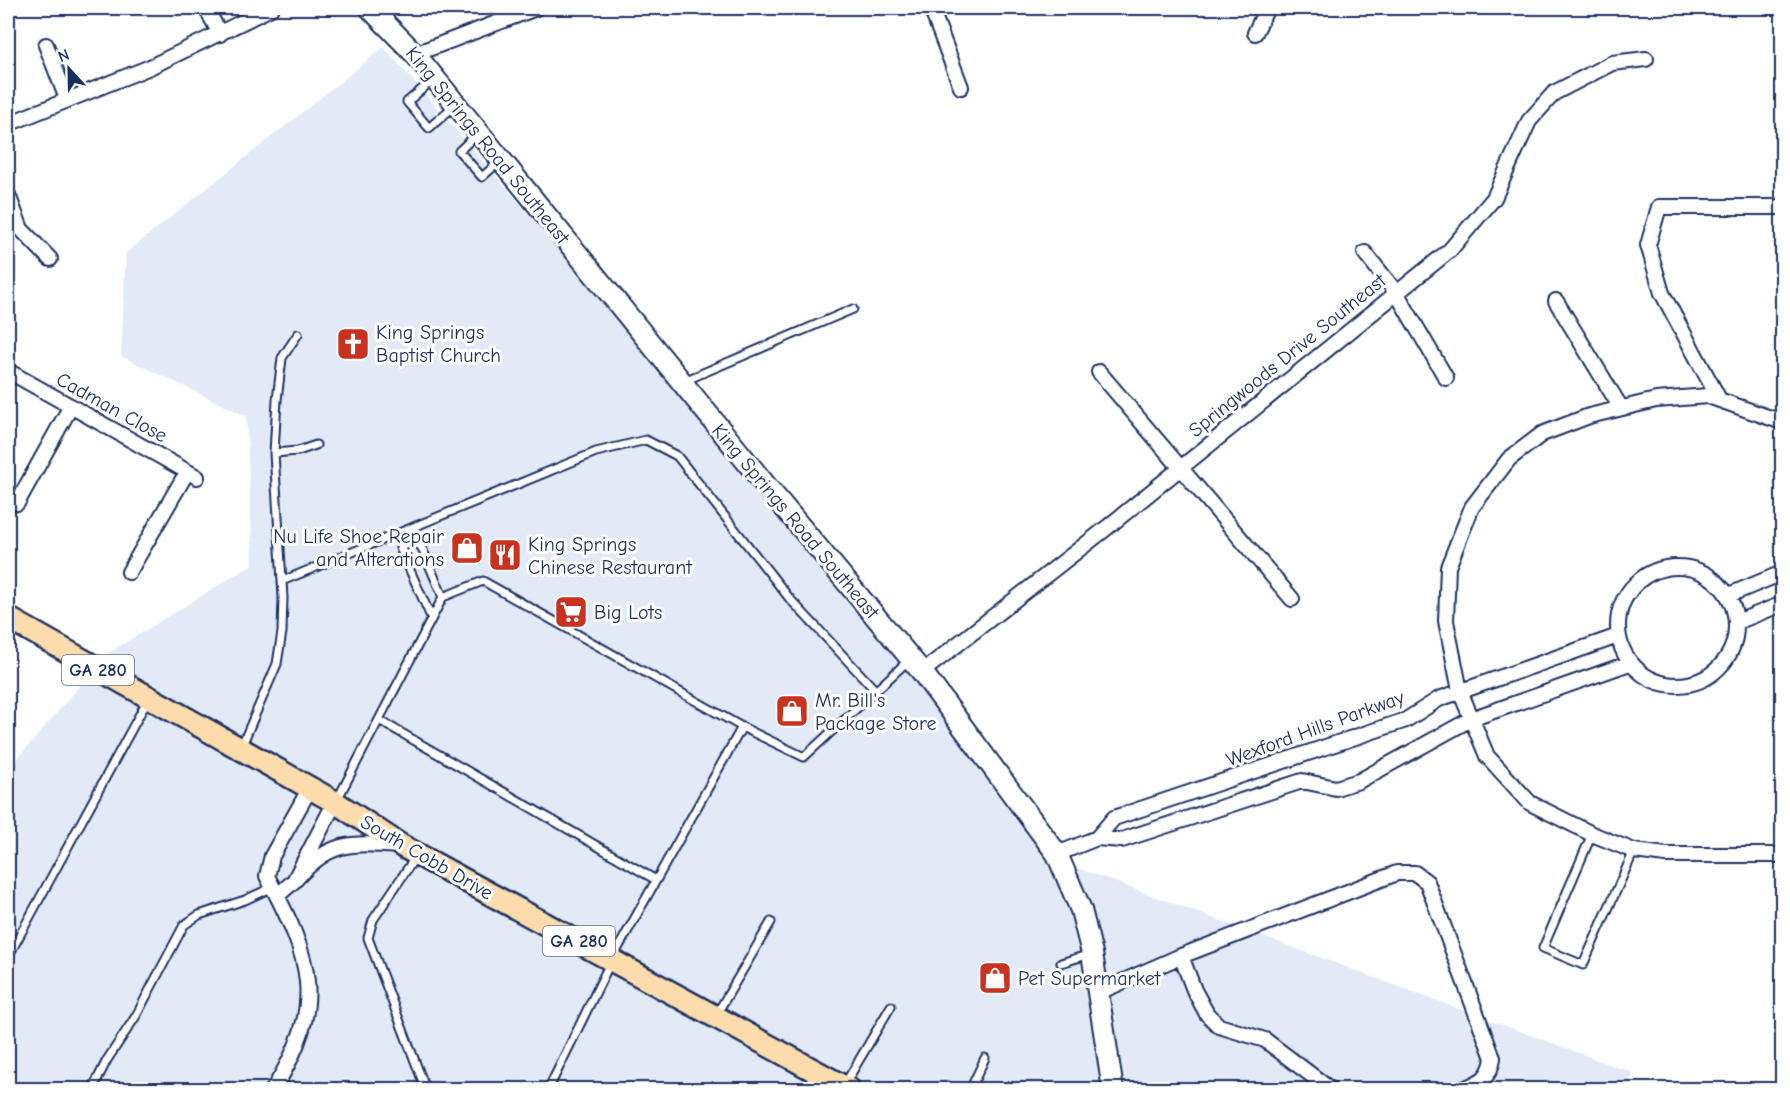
<svg xmlns="http://www.w3.org/2000/svg" width="1790" height="1097" viewBox="0 0 1790 1097" font-family="'Comic Neue',sans-serif">
  <style>
    .built { fill: #e2eaf8 }
    .lines { fill: none; stroke-linecap: round; stroke-linejoin: round }
    .lane-casing { stroke: #1b2f5e; stroke-width: 11 }
    .street-casing { stroke: #1b2f5e; stroke-width: 18 }
    .secondary-casing { stroke: #1b2f5e; stroke-width: 24 }
    .primary-casing { stroke: #1b2f5e; stroke-width: 26 }
    .lane { stroke: #fff; stroke-width: 7 }
    .street { stroke: #fff; stroke-width: 14 }
    .secondary { stroke: #fff; stroke-width: 20 }
    .primary { stroke: #fcdcac; stroke-width: 21 }
    .labels { text-anchor: middle; stroke-width: 6; stroke-linejoin: round; paint-order: stroke }
    .shield { fill: #fff; stroke: #5f6d8e; stroke-width: 1.5 }
    .shield-label { font-size: 18px; font-weight: bold; fill: #1b2f5e }
    .street-label { font-size: 20px; fill: #1b2f5e; stroke: #fff }
    .poi-label { font-size: 20px; fill: #1b2f5e; stroke: #fff; text-anchor: start }
  </style>
  <rect width="100%" height="100%" fill="#fff"/>
  <filter id="ink" filterUnits="userSpaceOnUse"><feTurbulence type="fractalNoise" baseFrequency=".0167" numOctaves="2"/><feDisplacementMap in="SourceGraphic" scale="12" xChannelSelector="R" yChannelSelector="G"/><feConvolveMatrix kernelMatrix="1 2 1 2 8 2 1 2 1" color-interpolation-filters="sRGB"/></filter>
  <g filter="url(#ink)">
    <path class="built" d="M384 47 598 293 912 670 1061 862 1633 1073 1628 1090H8V770L107 654 253 564 246 416 121 356 126 253Z"/>
    <g class="lines">
      <defs>
        <path id="lane" d="M434 79 407 102 429 128 454 106
          M477 134 459 151 482 177 499 162
          M684 381 853 309
          M274 453 298 451 316 445
          M282 581 596 452 646 440 677 456 790 599 876 691
          M431 617 400 548 412 542 421 546 443 597
          M379 720 656 880
          M242 745 277 664 282 632 283 597 274 453 277 400 282 358 298 334
          M337 800 443 597 483 581 742 727 804 757 910 659
          M1592 834 1543 948 1583 965 1634 851
          M416 856 373 920 368 938 426 1090
          M8 957 148 699
          M1061 963 1090 954
          M716 1015 771 922
          M845 1084 891 1006
          M92 1090 107 1060 136 1016 184 925 199 915 245 900 273 887
          M548 1090 612 959 742 727
          M970 1090 985 1058"/>
        <path id="street" d="M206 8 220 34
          M931 8 961 87
          M1255 33 1267 8
          M46 45 67 99
          M415 54 536 8
          M8 124 150 67 271 8
          M8 195 21 229 50 259
          M1365 253 1396 292 1446 378
          M1556 301 1621 408
          M8 371 197 477
          M1099 372 1292 599
          M1719 399 1662 293 1648 245 1659 207H1782
          M1782 422 1708 396 1656 400 1589 416 1542 434 1509 459 1472 507 1448 567 1446 621 1460 691 1487 756 1530 803 1592 834 1634 851 1666 855H1782
          M17 503 71 406
          M1618 626a59 59 0 1 1 118 0a59 59 0 1 1-118 0Z
          M129 572 187 472
          M1729 595 1782 573
          M1737 622 1782 604
          M922 672 1104 530 1450 250 1494 198 1529 121 1554 93 1612 63 1646 59
          M1097 838 1114 818 1406 720 1439 699 1618 636
          M1057 854 1097 838 1122 840 1302 781 1336 788 1359 781 1471 719 1630 663
          M294 881C330 841 348 842 399 846
          M277 896 294 881 335 802
          M1181 956 1194 990 1207 1014 1219 1026 1265 1040 1331 1090
          M1099 992 1181 956 1397 873H1415L1427 882 1493 1058C1490 1079 1480 1082 1461 1090
          M273 1090C327 1003 312 962 267 876L272 856 310 788"/>
        <path id="secondary" d="M370 8 415 54 768 488 922 672 1057 854 1081 910 1092 953 1113 1090"/>
        <path id="primary" d="M8 618 335 802 402 846 850 1090"/>
      </defs>
      <use href="#lane" class="lane-casing"/>
      <use href="#street" class="street-casing"/>
      <use href="#secondary" class="secondary-casing"/>
      <use href="#primary" class="primary-casing"/>
      <use href="#lane" class="lane"/>
      <use href="#street" class="street"/>
      <use href="#secondary" class="secondary"/>
      <use href="#primary" class="primary"/>
    </g>
  </g>
  <defs>
    <symbol id="church-square" viewBox="-11 -11 22 22"><rect x="-9" y="-9" width="18" height="18" rx="4" fill="#c8321e" stroke="#fff"/><path d="M-1.2-6h2.4v3.5h3.3v2.4h-3.3V6h-2.4V-.1h-3.3v-2.4h3.3Z" fill="#fff"/></symbol>
    <symbol id="shop-square" viewBox="-11 -11 22 22"><rect x="-9" y="-9" width="18" height="18" rx="4" fill="#c8321e" stroke="#fff"/><path d="M-5-2.5h2.3a2.7 3.5 0 0 1 5.4 0H5L5.5 6h-11ZM-1.5-2.5h3a1.5 2.3 0 0 0-3 0Z" fill="#fff"/></symbol>
    <symbol id="restaurant-square" viewBox="-11 -11 22 22"><rect x="-9" y="-9" width="18" height="18" rx="4" fill="#c8321e" stroke="#fff"/><path d="M-5-6h1v4h1v-4h1v4h1v-4h1v5L-1.5 .5V6h-2V.5L-5-1ZM5-6V6H3V1.5H1.5Q1.5-4 5-6Z" fill="#fff"/></symbol>
    <symbol id="supermarket-square" viewBox="-11 -11 22 22"><rect x="-9" y="-9" width="18" height="18" rx="4" fill="#c8321e" stroke="#fff"/><path d="M-6-5.5h2.5l.6 2H6L4.5 2H-2.5L-4.4-4H-6ZM-1.5 3.2a1.3 1.3 0 1 0 .1 0ZM3 3.2a1.3 1.3 0 1 0 .1 0Z" fill="#fff"/></symbol>
  </defs>
  <g fill-rule="evenodd">
    <use href="#church-square" x="334" y="325" width="38" height="38"/>
    <use href="#shop-square" x="448" y="529" width="38" height="38"/>
    <use href="#restaurant-square" x="486" y="536" width="38" height="38"/>
    <use href="#supermarket-square" x="552" y="593" width="38" height="38"/>
    <use href="#shop-square" x="773" y="692" width="38" height="38"/>
    <use href="#shop-square" x="976" y="959" width="38" height="38"/>
  </g>
  <g class="labels">
    <g class="shield">
      <rect x="62" y="655" width="72" height="30" rx="4.5"/>
      <rect x="543" y="926" width="72" height="30" rx="4.5"/>
    </g>
    <g class="shield-label">
      <text x="98" y="676">GA 280</text>
      <text x="579" y="947">GA 280</text>
    </g>
    <g class="street-label">
      <text transform="translate(488 145) rotate(51)" y="7">King Springs Road Southeast</text>
      <text transform="translate(1287 355) rotate(-39)" y="7">Springwoods Drive Southeast</text>
      <text transform="translate(112 407) rotate(29)" y="7">Cadman Close</text>
      <text transform="translate(796 521) rotate(50)" y="7">King Springs Road Southeast</text>
      <text transform="translate(1315 728) rotate(-20)" y="7">Wexford Hills Parkway</text>
      <text transform="translate(427 857) rotate(30)" y="7">South Cobb Drive</text>
    </g>
    <g class="poi-label">
      <text x="376" y="339">King Springs<tspan x="376" dy="23">Baptist Church</tspan></text>
      <text x="444" y="543" text-anchor="end">Nu Life Shoe Repair<tspan x="444" dy="23">and Alterations</tspan></text>
      <text x="528" y="551">King Springs<tspan x="528" dy="23">Chinese Restaurant</tspan></text>
      <text x="594" y="619">Big Lots</text>
      <text x="815" y="707">Mr. Bill's<tspan x="815" dy="23">Package Store</tspan></text>
      <text x="1018" y="985">Pet Supermarket</text>
    </g>
  </g>
  <rect width="1790" height="1097" fill="none" stroke="#fff" stroke-width="30"/>
  <rect x="15" y="15" width="1760" height="1067" fill="none" stroke="#1b2f5e" stroke-width="2" filter="url(#ink)"/>
  <g transform="translate(69 69) rotate(338)" stroke="#ffffff" stroke-width="4.5" paint-order="stroke">
  <path d="M0-4.5L10 22L0 15L-10 22Z" fill="#1b2f5e"/>
  <text y="-9" font-size="16" font-weight="bold" text-anchor="middle" fill="#1b2f5e">N</text>
  </g>
</svg>
